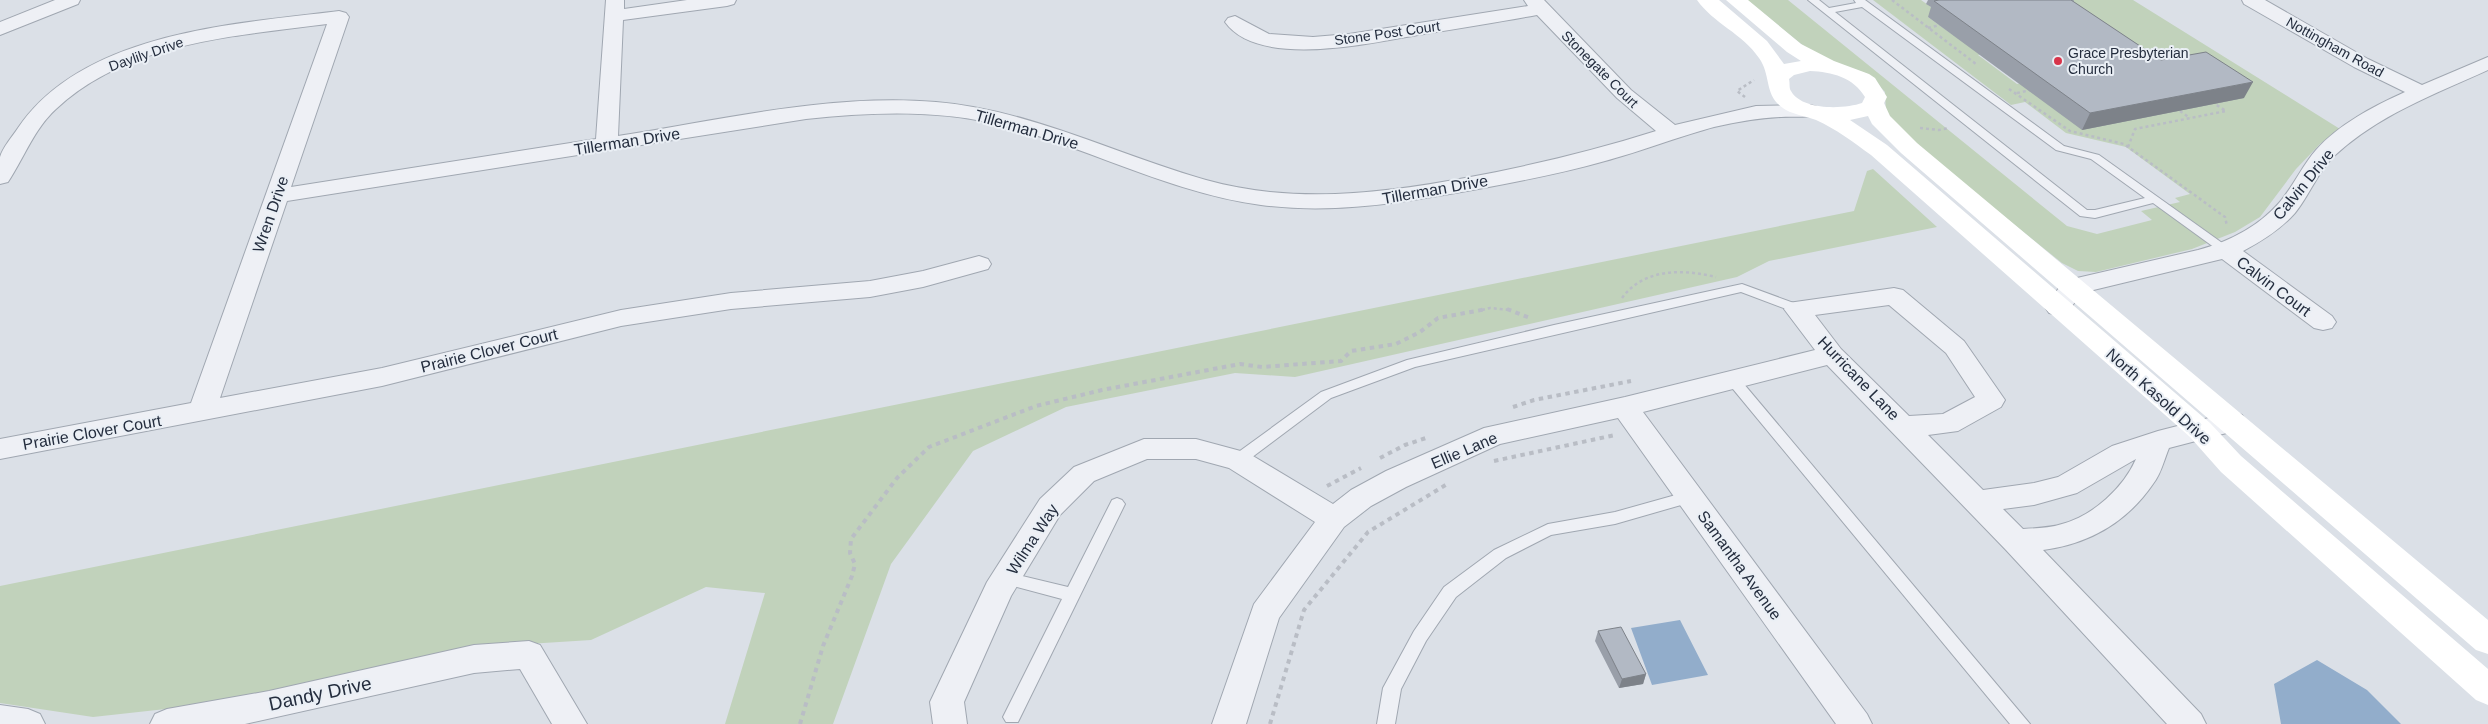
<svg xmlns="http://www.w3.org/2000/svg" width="2488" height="724" viewBox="0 0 2488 724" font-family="Arial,sans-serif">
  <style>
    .green { fill: #c1d2bb }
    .water { fill: #92adcb }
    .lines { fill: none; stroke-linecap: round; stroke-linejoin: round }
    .lane-casing { stroke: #a0a7b1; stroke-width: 2 }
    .street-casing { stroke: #a0a7b1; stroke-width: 2 }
    .path-far1 { stroke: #b9bdc5; stroke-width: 2.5; stroke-dasharray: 3 3; stroke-linecap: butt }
    .path { stroke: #b9bdc5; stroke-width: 4; stroke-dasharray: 4.5 4.5; stroke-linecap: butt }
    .lane { fill: #eef0f5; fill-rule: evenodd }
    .street { fill: #eef0f5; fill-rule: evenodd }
    .secondary { fill: #fff; fill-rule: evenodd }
    .wall { fill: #999fa9 }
    .shaded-wall { fill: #7d8289 }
    .building { fill: #b2b9c4; stroke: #7d8289 }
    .poi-dot { fill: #d8344a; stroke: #eaeff5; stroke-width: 2 }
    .labels { text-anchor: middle; stroke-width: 4; stroke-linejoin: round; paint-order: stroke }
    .far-street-label { font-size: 14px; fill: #242d3e; stroke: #eaeff5 }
    .far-poi-label { font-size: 14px; fill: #242d3e; stroke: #eaeff5; text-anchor: start }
    .street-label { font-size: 16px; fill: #242d3e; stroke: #eaeff5 }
    .near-street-label { font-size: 19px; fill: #242d3e; stroke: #eaeff5 }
  </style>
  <rect width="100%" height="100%" fill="#dbe0e7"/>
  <path class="green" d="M1747 0H1788L2067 226 2097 234 2152 220 2141 211 2180 202 2175 198 2190 194 2126 147 2066 133 2025 102 2011 105 1873 0H1921L1941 14 1928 17 1953 35 1966 33 1992 52 1978 55 2017 84 2040 80 2153 77 2045 0H2133L2340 129 2320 144 2296 169 2260 217 2235 232 2192 249 2096 272 2078 271 2062 263 1925 153 1886 113 1885 92 1874 80 1816 56Z
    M1873 169 1937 227 1769 261 1737 277 1295 377 1235 373 1066 407 973 451 891 564 833 724H725L765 593 706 587 591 640 512 645 184 707 93 717 0 703V586L1854 211 1867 171Z"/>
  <path class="water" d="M1680 620 1708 675 1652 685 1631 628Z
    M2317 660 2367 690 2401 724H2281L2274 684Z"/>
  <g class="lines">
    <defs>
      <path id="lane" d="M1808 0H1819L1829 8 1856 3 1854 0H1865L2064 146 2099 155 2232 250 2230 253H2222L2153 203 2095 218 2080 216ZM1862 7 2056 150 2091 159 2145 198 2095 210H2087L1835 12Z
        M1742 284 1802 306 1804 309 1797 313 1741 292 1415 367 1331 398 1243 464H1233L1231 460 1233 456 1321 392 1407 360 1554 325Z
        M1733 375 1738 377 2030 724H2010L1728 383 1726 380 1728 377Z
        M1690 491 1695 493 1698 497 1695 501 1615 524 1551 535 1506 558 1456 597 1426 641 1401 689 1395 724H1377L1383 688 1414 631 1444 587 1494 550 1548 524 1615 512Z
        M1117 498 1122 500 1125 504 1018 722H1006L1003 717 1062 599 1006 584 1000 583 998 578 1000 573 1006 572 1068 587 1112 500Z"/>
      <path id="street" d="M55 0H80L78 4 0 35V22Z
        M606 0H624V9L687 0H736L734 4 727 6 623 20 618 136C721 120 831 93 936 102 1031 110 1115 154 1206 180 1292 204 1379 194 1465 178 1530 166 1593 151 1656 131L1617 98 1537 15C1499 22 1462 28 1424 34 1375 42 1259 70 1225 22L1228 18 1235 16 1269 34 1313 37 1349 34 1528 6 1524 0H1544L1631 90 1675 125 1756 106 1810 105 1817 107 1821 111 1817 115C1805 118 1793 116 1781 117 1759 118 1736 122 1714 127 1677 137 1642 151 1605 161 1563 173 1521 181 1478 189 1406 202 1334 215 1261 205 1172 193 1093 150 1008 127 942 109 873 112 806 119L287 201 220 398 382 368 621 310 731 293 870 281 923 271 979 256 988 259 991 264 988 269 923 287 870 297 731 309 621 326 382 386 0 459V439L191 403 327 24C235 36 127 42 56 109 34 129 24 158 8 182L0 184C0 176 0 165 0 157 3 147 12 137 18 128 83 32 234 24 339 11L346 13 349 17 291 187 596 139Z
        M2242 0H2265L2368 59 2422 85 2488 57V70C2433 95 2378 115 2333 157 2317 173 2309 196 2295 213 2280 230 2262 241 2243 251L2332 316 2336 322 2332 328 2323 330 2314 328 2222 259 2081 293C2072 306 2067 318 2049 313L2045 307 2064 281 2198 250C2228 242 2258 227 2279 203 2293 187 2302 166 2316 150 2339 124 2374 106 2405 92L2354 67 2244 4Z
        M1894 288 1903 290 1964 341 2005 400 2001 407 1958 431 1928 435 1983 490 2034 483 2058 477 2112 446 2158 431 2232 412 2242 415 2246 422 2242 429 2169 448C2164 460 2161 474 2153 484 2127 522 2089 544 2043 550L2201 714 2206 724H2167L2006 550 1827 365 1643 412 1867 714 1872 724H1836L1618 418 1500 444 1406 487 1371 506 1344 527 1279 618 1246 724H1212L1254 604 1315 522 1229 468 1196 459H1147L1094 481 1060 515 1011 596 964 702 967 724H933L930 702 987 582 1040 499 1074 467 1144 439H1196L1248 453 1333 504 1351 490 1386 471 1484 428 1625 397 1815 350 1784 309 1788 303ZM1889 305 1946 353 1975 397 1943 414 1909 416 1841 349 1815 315ZM2136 459C2124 487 2093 516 2062 524 2050 528 2036 528 2023 529L2003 509 2034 505 2077 493Z
        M529 641 540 645 587 724H552L520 669 474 673 245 724H150L155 714 167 709 269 691 474 645Z
        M0 705 28 709 40 714 45 724H0Z"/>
    </defs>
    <use href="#lane" class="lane-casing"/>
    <use href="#street" class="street-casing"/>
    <path class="path-far1" d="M1892 0 1976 64
      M1928 28 1940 25
      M2009 89 2070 131 2124 144 2225 217 2227 226
      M2017 93 2031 90
      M1745 97 1737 91 1754 80
      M2180 111 2190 118
      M1920 128 1939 130 1949 128
      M2128 147 2135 129 2226 111 2215 104
      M1622 298C1644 268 1683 269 1716 277
      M1482 310 1490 308 1511 310"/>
    <path class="path" d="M1507 309 1530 318
      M1513 407 1534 400 1631 381
      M1380 458 1405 445 1429 437
      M1494 461 1615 435
      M1327 486 1361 468
      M800 724 823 646 852 576 855 564 850 553 851 539 897 478 929 447 1036 406 1102 390 1240 364 1262 367 1341 361 1351 351 1396 344 1420 332 1438 318 1487 309
      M1270 724 1304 610 1368 532 1449 483"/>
    <use href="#lane" class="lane"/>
    <use href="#street" class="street"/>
    <path class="secondary" d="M1697 0H1719L1767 41 1784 64 1801 61 1787 52 1726 0H1748L1801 44 1834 61 1869 74 1875 78 1887 97 1884 103 1890 116 1917 143 2488 620V654L2476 650 1901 153 1872 124 1868 116 1850 120 1887 145 2210 423 2241 456 2488 669V705L2476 700 2221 472 2190 437 1871 155C1853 142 1836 129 1816 120 1806 116 1795 115 1786 110 1763 97 1772 76 1759 58 1743 34 1713 23 1697 0ZM1810 71C1832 72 1853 77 1865 97L1862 103C1845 109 1802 111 1791 91 1789 89 1790 83 1789 79L1794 75Z"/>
  </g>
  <path class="wall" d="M1928 0H2074L2073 2 2161 60 2244 98 2082 130 1928 17 1931 7 1926 4Z
    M1598 631 1646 674 1643 684 1619 688 1595 641Z"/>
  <path class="shaded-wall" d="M2253 82 2244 98 2082 130 2090 113Z
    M1646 674 1643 684 1619 688 1622 679Z"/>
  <path class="building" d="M1939 0H2071L2161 60 2206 52 2253 82 2090 113 1934 1Z
    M1621 627 1646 674 1622 679 1598 631Z"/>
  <circle class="poi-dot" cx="2058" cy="61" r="5"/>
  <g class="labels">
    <g class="far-street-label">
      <text transform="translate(1387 33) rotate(-8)" y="5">Stone Post Court</text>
      <text transform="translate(2335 47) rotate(29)" y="5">Nottingham Road</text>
      <text transform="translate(146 54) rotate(-19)" y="5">Daylily Drive</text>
      <text transform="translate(1600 69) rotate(45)" y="5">Stonegate Court</text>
    </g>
    <g class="far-poi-label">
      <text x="2068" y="58">Grace Presbyterian<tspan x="2068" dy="16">Church</tspan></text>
    </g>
    <g class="street-label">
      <text transform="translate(1027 129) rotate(16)" y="6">Tillerman Drive</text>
      <text transform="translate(627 141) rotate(-9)" y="6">Tillerman Drive</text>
      <text transform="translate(2303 184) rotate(-51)" y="6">Calvin Drive</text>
      <text transform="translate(1435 189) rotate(-10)" y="6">Tillerman Drive</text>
      <text transform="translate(270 214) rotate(-71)" y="6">Wren Drive</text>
      <text transform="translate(2274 286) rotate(37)" y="6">Calvin Court</text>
      <text transform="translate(489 350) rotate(-14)" y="6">Prairie Clover Court</text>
      <text transform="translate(1859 378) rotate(46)" y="6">Hurricane Lane</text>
      <text transform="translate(2159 396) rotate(42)" y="6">North Kasold Drive</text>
      <text transform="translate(92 432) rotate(-10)" y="6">Prairie Clover Court</text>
      <text transform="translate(1464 450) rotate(-23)" y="6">Ellie Lane</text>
      <text transform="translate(1032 539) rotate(-57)" y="6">Wilma Way</text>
      <text transform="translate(1740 565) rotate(54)" y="6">Samantha Avenue</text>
    </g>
    <g class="near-street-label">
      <text transform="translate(320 693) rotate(-12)" y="7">Dandy Drive</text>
    </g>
  </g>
</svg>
